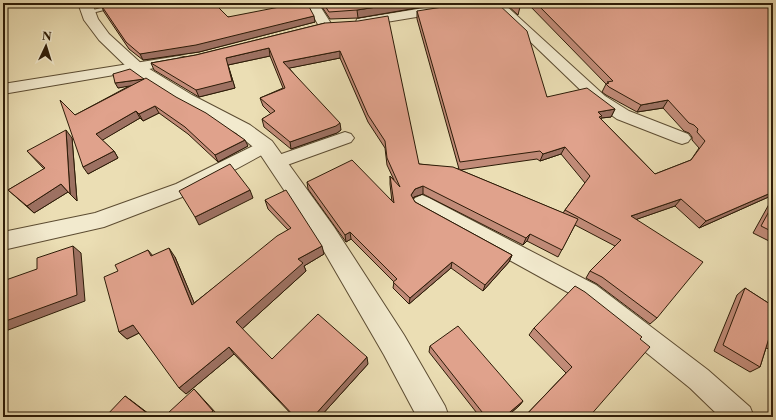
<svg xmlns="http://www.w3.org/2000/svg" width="776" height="420" viewBox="0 0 776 420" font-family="'Libre Caslon Text',serif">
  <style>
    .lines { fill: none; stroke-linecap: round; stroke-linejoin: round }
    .service-casing { stroke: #5c4c32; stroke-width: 2 }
    .minor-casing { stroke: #5c4c32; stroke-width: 2 }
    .tertiary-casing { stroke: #5c4c32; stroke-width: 2 }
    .service { fill: #f2eace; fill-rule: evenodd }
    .minor { fill: #f2eace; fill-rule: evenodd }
    .tertiary { fill: #f2eace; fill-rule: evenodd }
    .wall { fill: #c18b78; stroke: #2c1b07; fill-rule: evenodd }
    .shaded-wall { fill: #9d7162; stroke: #2c1b07 }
    .building { fill: #e0a28c; stroke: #2c1b07 }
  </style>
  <rect width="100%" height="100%" fill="#ebdeb4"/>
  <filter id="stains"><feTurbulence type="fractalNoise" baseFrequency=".005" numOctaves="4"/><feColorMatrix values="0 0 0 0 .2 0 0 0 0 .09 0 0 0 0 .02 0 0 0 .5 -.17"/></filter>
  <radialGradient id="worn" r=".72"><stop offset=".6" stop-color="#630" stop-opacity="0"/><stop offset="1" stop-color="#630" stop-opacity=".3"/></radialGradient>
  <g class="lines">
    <defs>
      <path id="service" d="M121 3H132L88 14 85 12Z"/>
      <path id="minor" d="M306 3H318L332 25 330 28H320Z
        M455 3H483L481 6 477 7 362 26 357 25 356 22 357 19 362 18Z
        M490 3H503L605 96 629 111 688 134 691 138 688 142 682 144 676 142 617 119 593 102Z
        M179 56 184 57 186 60 184 63 3 94V84Z
        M345 132 351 134 354 138 351 142 276 169 270 168 267 163 270 158Z
        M265 140 271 142 274 146 271 150 190 194 104 227 3 250V232L95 213 176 184Z
        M422 195 429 198 596 285 708 370 750 407 754 417H720L690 388 580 299 415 208 412 203 415 198Z"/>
      <path id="tertiary" d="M78 3H92L98 19 109 34 143 65 192 95 250 125 272 141 334 227 404 335 445 406 449 417H417L384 355 318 241 258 151 236 133 180 103 131 71 99 40 84 20Z"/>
    </defs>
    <use href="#service" class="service-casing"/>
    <use href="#minor" class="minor-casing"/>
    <use href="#tertiary" class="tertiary-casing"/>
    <use href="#service" class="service"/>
    <use href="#minor" class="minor"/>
    <use href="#tertiary" class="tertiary"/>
  </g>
  <path class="wall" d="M100 3H214L228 17 315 22 199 52 143 60 129 49 104 12Z
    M322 3H446L358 18 330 19 322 7Z
    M505 3H518L520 7 518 15Z
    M527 3H773V195L699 228 675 206 637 219 657 318 650 324 597 284 586 278 590 271 615 246 575 225 558 257 527 241 523 245 423 194 414 197 413 199 415 202 512 255 509 262 483 291 451 268 409 304 393 288 394 282 351 239 346 242 308 189 307 182 392 202 390 184V176L394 180 387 165 385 148 368 122 340 58 289 68 341 130 337 133 291 149 264 127 262 119 271 114 263 106 260 98 283 88 270 56 228 65 235 88 199 97 154 70 151 63 196 55 325 23 419 164 459 169 417 19V11L547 97 615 109 611 117 601 118V119L655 174 691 160 699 148 692 140V137L689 133 684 131 663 108 637 112 606 95 602 92 606 84ZM561 154 585 183 565 210 563 213 460 170 537 159 540 161Z
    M113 74 248 146 218 162 188 134 159 113 143 121 140 118 102 140 114 151 118 158 88 174 75 115 131 85 118 88Z
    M72 138 77 201 68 192 34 213 8 190 44 169 27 151Z
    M773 197V243L753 233Z
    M265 200 324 254 304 266 306 271 242 329 272 359 368 364 320 417H294L234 354 186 394 139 333 127 339 119 332 118 271 148 250 153 256 175 257 194 303 288 230 268 209Z
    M745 288 773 306V347L769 349 766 348 760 367 750 372 714 351 737 295Z
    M534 328 640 339 589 417H524L566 373 529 335Z
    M430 346 523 401 519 406 506 417H480L429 352Z"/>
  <path class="shaded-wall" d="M100 3H115L101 6Z
    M403 3H446L358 18 357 10Z
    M314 16 315 22 199 52 143 60 140 54Z
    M269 48 270 56 228 65 235 88 199 97 196 90 226 58Z
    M340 51V58L285 69 283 62Z
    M144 79 147 83 118 88 115 83Z
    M668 100 663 108 637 112 641 105Z
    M155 106 159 113 143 121 139 114Z
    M615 109 611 117 601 118 599 124 598 112Z
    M136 111 140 118 101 141 96 134Z
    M340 123 341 130 337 133 291 149 290 142Z
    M66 130 72 138 77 201 70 194Z
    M245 140 248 146 218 162 215 155Z
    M565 147 561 154 540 161 543 154Z
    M114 151 118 158 88 174 83 167Z
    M61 184 68 192 34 213 27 206Z
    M423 186V194L414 197 411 202V195L415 189Z
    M250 190 253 198 199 225 195 217Z
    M773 192V195L699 228 706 221Z
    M681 199 675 206 626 223 631 216Z
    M350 232 351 239 346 242 345 235Z
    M530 234 527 241 523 245 526 238Z
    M73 246 81 253 85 301 3 332V322Z
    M322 246 324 254 304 266 306 271 241 330 236 322 298 259Z
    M169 248 175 257 198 312 192 305Z
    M512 255 509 262 483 291 485 285Z
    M452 262 451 268 409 304 410 298Z
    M133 325 141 332 127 339 119 332Z
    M229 347 234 354 186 394 179 388Z
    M367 357 368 364 320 417H313Z
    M194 389 216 413 212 417H206Z
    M125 396 132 401 153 417H152Z
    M523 401 519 406 506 417H504Z"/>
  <path class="building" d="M110 3H214L228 17 300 3H307L314 16 196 45 140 54 126 42 101 5Z
    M323 3H403L357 10 329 12Z
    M468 3H497L527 31 547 97 587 88 615 109 598 112 602 116 599 117 655 174 691 160 705 141 697 132 698 129 694 125 689 123 668 100 641 105 609 87 606 84 609 83 607 82 613 81 536 3H773V192L706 221 681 199 631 216 703 262 657 318 602 277 590 271 621 240 565 210 590 176 565 147 543 154 540 151 460 162 417 11Z
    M515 3H518L520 7Z
    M388 16 419 164 453 167 578 219 562 250 530 234 526 238 423 186 415 189 411 195 415 202 512 255 485 285 452 262 410 298 393 282 397 279 350 232 345 235 307 182 352 160 394 203 390 176 400 187 387 158 385 141 368 115 340 51 283 62 340 123 336 126 290 142 262 119 275 111 260 98 285 88 269 48 226 58 232 81 196 90 151 63 196 55 325 23 358 21Z
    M130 69 144 79 115 83 113 74Z
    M146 78 176 97 206 113 245 140 215 155 185 127 155 106 139 114 136 111 96 134 114 151 83 167 60 100 75 115Z
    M66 130 70 194 61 184 27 206 8 190 45 168 27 151Z
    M230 164 250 190 195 217 179 191Z
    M286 190 322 246 298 259 303 263 236 322 272 359 318 314 367 357 313 417H295L229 347 179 388 133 325 119 332 104 277 118 271 115 265 148 250 151 256 169 248 192 305 277 236 291 228 265 200Z
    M773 204V232L761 226Z
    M73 246 77 295 3 322V281L37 269V258Z
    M575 286 585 292 642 337 640 339 650 347 589 417H526L525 416 572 367 534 328Z
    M745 288 773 306V340L769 338 760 367 723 345Z
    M458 326 523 401 504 417H486L430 346Z
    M194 389 213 411 206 417H171L168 413Z
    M125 396 152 417H105Z"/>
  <rect width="776" height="420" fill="none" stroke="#ebdeb4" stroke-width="16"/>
  <rect x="4" y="4" width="768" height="412" fill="none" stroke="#2c1b07" stroke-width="2"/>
  <rect x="8" y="8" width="760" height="404" fill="none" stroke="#2c1b07"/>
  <g transform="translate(46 46) rotate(4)" stroke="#f2eace" stroke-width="3" paint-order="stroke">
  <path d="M0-3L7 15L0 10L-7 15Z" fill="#2c1b07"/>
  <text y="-6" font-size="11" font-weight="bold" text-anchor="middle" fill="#2c1b07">N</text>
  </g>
  <rect width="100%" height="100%" filter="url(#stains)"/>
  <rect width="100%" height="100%" fill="url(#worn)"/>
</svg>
